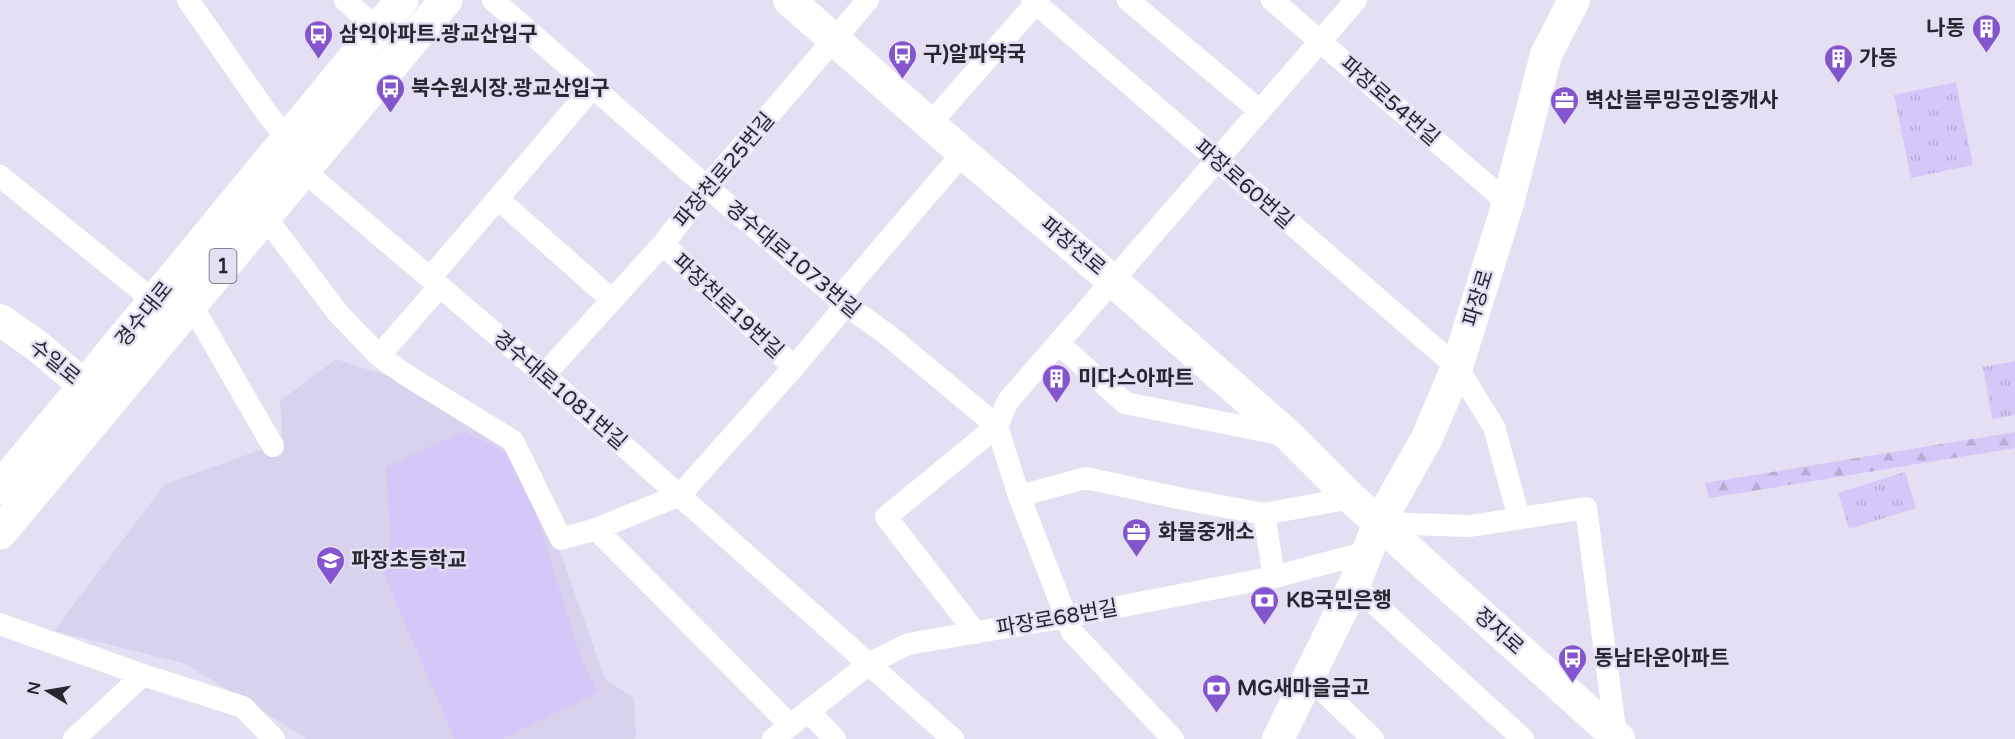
<svg xmlns="http://www.w3.org/2000/svg" width="2015" height="739" viewBox="0 0 2015 739" font-family="'Varela Round','Noto Sans KR',sans-serif">
  <style>
    .built { fill: #d9d2ed }
    .grass { fill: #d5c7f8 }
    .forest { fill: url(#forest-firs) }
    .park { fill: url(#park-tufts) }
    .lines { fill: none; stroke-linecap: round; stroke-linejoin: round }
    .street { stroke: #fff; stroke-width: 22 }
    .secondary { stroke: #fff; stroke-width: 32 }
    .primary { stroke: #fff; stroke-width: 33 }
    .labels { text-anchor: middle; stroke-width: 5; stroke-linejoin: round; paint-order: stroke }
    .shield { fill: #e5dff4; stroke: #615e69; stroke-width: 1.5 }
    .shield-label { font-size: 20px; font-weight: bold; fill: #28262e }
    .poi-label { font-size: 21px; font-weight: bold; fill: #28262e; stroke: #e5dff4; text-anchor: start }
    .street-label { font-size: 21px; fill: #28262e; stroke: #e5dff4 }
  </style>
  <defs>
    <pattern id="forest-firs" width="22" height="20" patternUnits="userSpaceOnUse" patternTransform="scale(1.5)"><rect width="22" height="20" fill="#d5c7f8"/><path d="M5 1l3.5 6h-7zM16 11l3.5 6h-7z" fill="#b7abd5"/></pattern>
    <pattern id="park-tufts" width="24" height="20" patternUnits="userSpaceOnUse" patternTransform="scale(1.5)"><rect width="24" height="20" fill="#d5c7f8"/><path d="M3 7l-1-3M5 7V3M7 7l1-3M15 17l-1-3M17 17v-4M19 17l1-3" fill="none" stroke="#b7abd5"/></pattern>
  </defs>
  <rect width="100%" height="100%" fill="#e5dff4"/>
  <path class="built" d="M336 359 403 381 509 445 556 540 605 679 634 698 636 737 634 739H307L186 664 54 631 165 484 283 442 280 401Z"/>
  <path class="grass" d="M464 431 519 459 581 658 598 692 502 739H455L375 554 391 547 386 467Z"/>
  <path class="forest" d="M2015 432V448L1709 498 1705 483Z"/>
  <path class="park" d="M1956 82 1973 165 1911 178 1894 95Z
    M2015 361V415L1992 419 1983 367Z
    M1905 472 1916 508 1849 529 1838 493Z"/>
  <g class="lines">
    <path class="street" d="M188 0 266 112 288 140
      M345 0 377 29
      M493 0 707 187 846 305 889 336 997 426
      M1032 0 1457 367 1494 427 1519 518
      M1128 0 1260 111
      M1272 0 1508 203
      M930 124 1036 3
      M304 171 544 375 953 739
      M0 176 154 301
      M498 199 612 300
      M265 217 338 313 379 356 406 375 513 441 561 539 596 529 680 495 794 367 846 305
      M663 244 794 367
      M430 278 592 88
      M839 298 963 153
      M191 304 273 446
      M1058 343 1125 403 1289 436
      M379 356 439 287
      M544 375 663 244 707 187 868 0
      M997 426 1019 496 1072 632 1173 739
      M1019 496 1086 478 1183 499 1264 514 1351 498
      M1264 514 1274 577
      M1379 523 1470 526 1586 508 1616 736
      M596 529 790 725
      M1354 585 1523 739
      M0 624 143 675 243 707 274 739
      M976 633 886 517 997 426 1008 401 1356 0
      M1309 677 1373 739
      M808 711 835 739
      M74 739 143 675
      M773 739 870 663 908 644 1066 617 1274 577 1368 552"/>
    <path class="secondary" d="M789 0 963 153 1113 281 1289 436 1351 498 1619 739
      M0 320 36 345 105 403
      M1278 739 1354 585 1379 523 1427 438 1457 367 1508 203 1546 55 1574 0"/>
    <path class="primary" d="M0 488 402 0
      M0 533 446 0"/>
  </g>
  <defs>
    <symbol id="building-pin" viewBox="-11 -11 22 30"><path d="M0 17L-7.5 6A9.5 9.5 0 1 1 7.5 6Z" fill="#8555ce" stroke="#e5dff4"/><path d="M-4-6H4V6H1V3H-1V6H-4ZM-2.5-4.3h1.7v1.8h-1.7ZM.8-4.3h1.7v1.8H.8ZM-2.5-1h1.7V.8h-1.7ZM.8-1h1.7V.8H.8Z" fill="#fff"/></symbol>
    <symbol id="bus-pin" viewBox="-11 -11 22 30"><path d="M0 17L-7.5 6A9.5 9.5 0 1 1 7.5 6Z" fill="#8555ce" stroke="#e5dff4"/><path d="M-5-6H5V4H4V6H2V4H-2V6H-4V4H-5ZM-3.5-4V0h7V-4ZM-3.5 1.2v1.5H-2V1.2ZM2 1.2v1.5H3.5V1.2Z" fill="#fff"/></symbol>
    <symbol id="office-pin" viewBox="-11 -11 22 30"><path d="M0 17L-7.5 6A9.5 9.5 0 1 1 7.5 6Z" fill="#8555ce" stroke="#e5dff4"/><path d="M-6-3h4V-5.5h4V-3h4V5H-6ZM-1-4.5V-3h2v-1.5ZM-6 0V1H6V0Z" fill="#fff"/></symbol>
    <symbol id="school-pin" viewBox="-11 -11 22 30"><path d="M0 17L-7.5 6A9.5 9.5 0 1 1 7.5 6Z" fill="#8555ce" stroke="#e5dff4"/><path d="M0-5L7-2L0 1L-7-2ZM-4 1L0 2.5L4 1V4Q0 6-4 4Z" fill="#fff"/></symbol>
    <symbol id="bank-pin" viewBox="-11 -11 22 30"><path d="M0 17L-7.5 6A9.5 9.5 0 1 1 7.5 6Z" fill="#8555ce" stroke="#e5dff4"/><path d="M-6-4H6V4H-6ZM0-2.3a2.3 2.3 0 1 0 0 4.6a2.3 2.3 0 1 0 0-4.6Z" fill="#fff"/></symbol>
  </defs>
  <g fill-rule="evenodd">
    <use href="#building-pin" x="1970" y="12" width="33" height="45"/>
    <use href="#bus-pin" x="302" y="18" width="33" height="45"/>
    <use href="#bus-pin" x="886" y="38" width="33" height="45"/>
    <use href="#building-pin" x="1822" y="42" width="33" height="45"/>
    <use href="#bus-pin" x="374" y="72" width="33" height="45"/>
    <use href="#office-pin" x="1548" y="84" width="33" height="45"/>
    <use href="#building-pin" x="1040" y="362" width="33" height="45"/>
    <use href="#office-pin" x="1120" y="516" width="33" height="45"/>
    <use href="#school-pin" x="314" y="544" width="33" height="45"/>
    <use href="#bank-pin" x="1248" y="584" width="33" height="45"/>
    <use href="#bus-pin" x="1556" y="642" width="33" height="45"/>
    <use href="#bank-pin" x="1200" y="672" width="33" height="45"/>
  </g>
  <g class="labels">
    <rect class="shield" x="209.5" y="249" width="27" height="34" rx="4.5"/>
    <g class="shield-label">
      <text x="223" y="273">1</text>
    </g>
    <g class="poi-label">
      <text x="1965" y="35" text-anchor="end">나동</text>
      <text x="339" y="41">삼익아파트.광교산입구</text>
      <text x="923" y="61">구)알파약국</text>
      <text x="1859" y="65">가동</text>
      <text x="411" y="95">북수원시장.광교산입구</text>
      <text x="1585" y="107">벽산블루밍공인중개사</text>
      <text x="1078" y="385">미다스아파트</text>
      <text x="1158" y="539">화물중개소</text>
      <text x="351" y="567">파장초등학교</text>
      <text x="1286" y="607">KB국민은행</text>
      <text x="1594" y="665">동남타운아파트</text>
      <text x="1237" y="695">MG새마을금고</text>
    </g>
    <g class="street-label">
      <text transform="translate(1390 101) rotate(41)" y="7">파장로54번길</text>
      <text transform="translate(724 170) rotate(-50)" y="7">파장천로25번길</text>
      <text transform="translate(1244 184) rotate(41)" y="7">파장로60번길</text>
      <text transform="translate(1073 246) rotate(40)" y="7">파장천로</text>
      <text transform="translate(793 259) rotate(40)" y="7">경수대로1073번길</text>
      <text transform="translate(1478 298) rotate(-73)" y="7">파장로</text>
      <text transform="translate(728 306) rotate(43)" y="7">파장천로19번길</text>
      <text transform="translate(144 314) rotate(-51)" y="7">경수대로</text>
      <text transform="translate(55 362) rotate(39)" y="7">수일로</text>
      <text transform="translate(560 390) rotate(41)" y="7">경수대로1081번길</text>
      <text transform="translate(1057 618) rotate(-10)" y="7">파장로68번길</text>
      <text transform="translate(1499 631) rotate(42)" y="7">정자로</text>
    </g>
  </g>
  <g transform="translate(48 691) rotate(281)" stroke="#e5dff4" stroke-width="4.5" paint-order="stroke">
  <path d="M0-4.5L10 22L0 15L-10 22Z" fill="#28262e"/>
  <text y="-9" font-size="16" font-weight="bold" text-anchor="middle" fill="#28262e">N</text>
  </g>
</svg>
